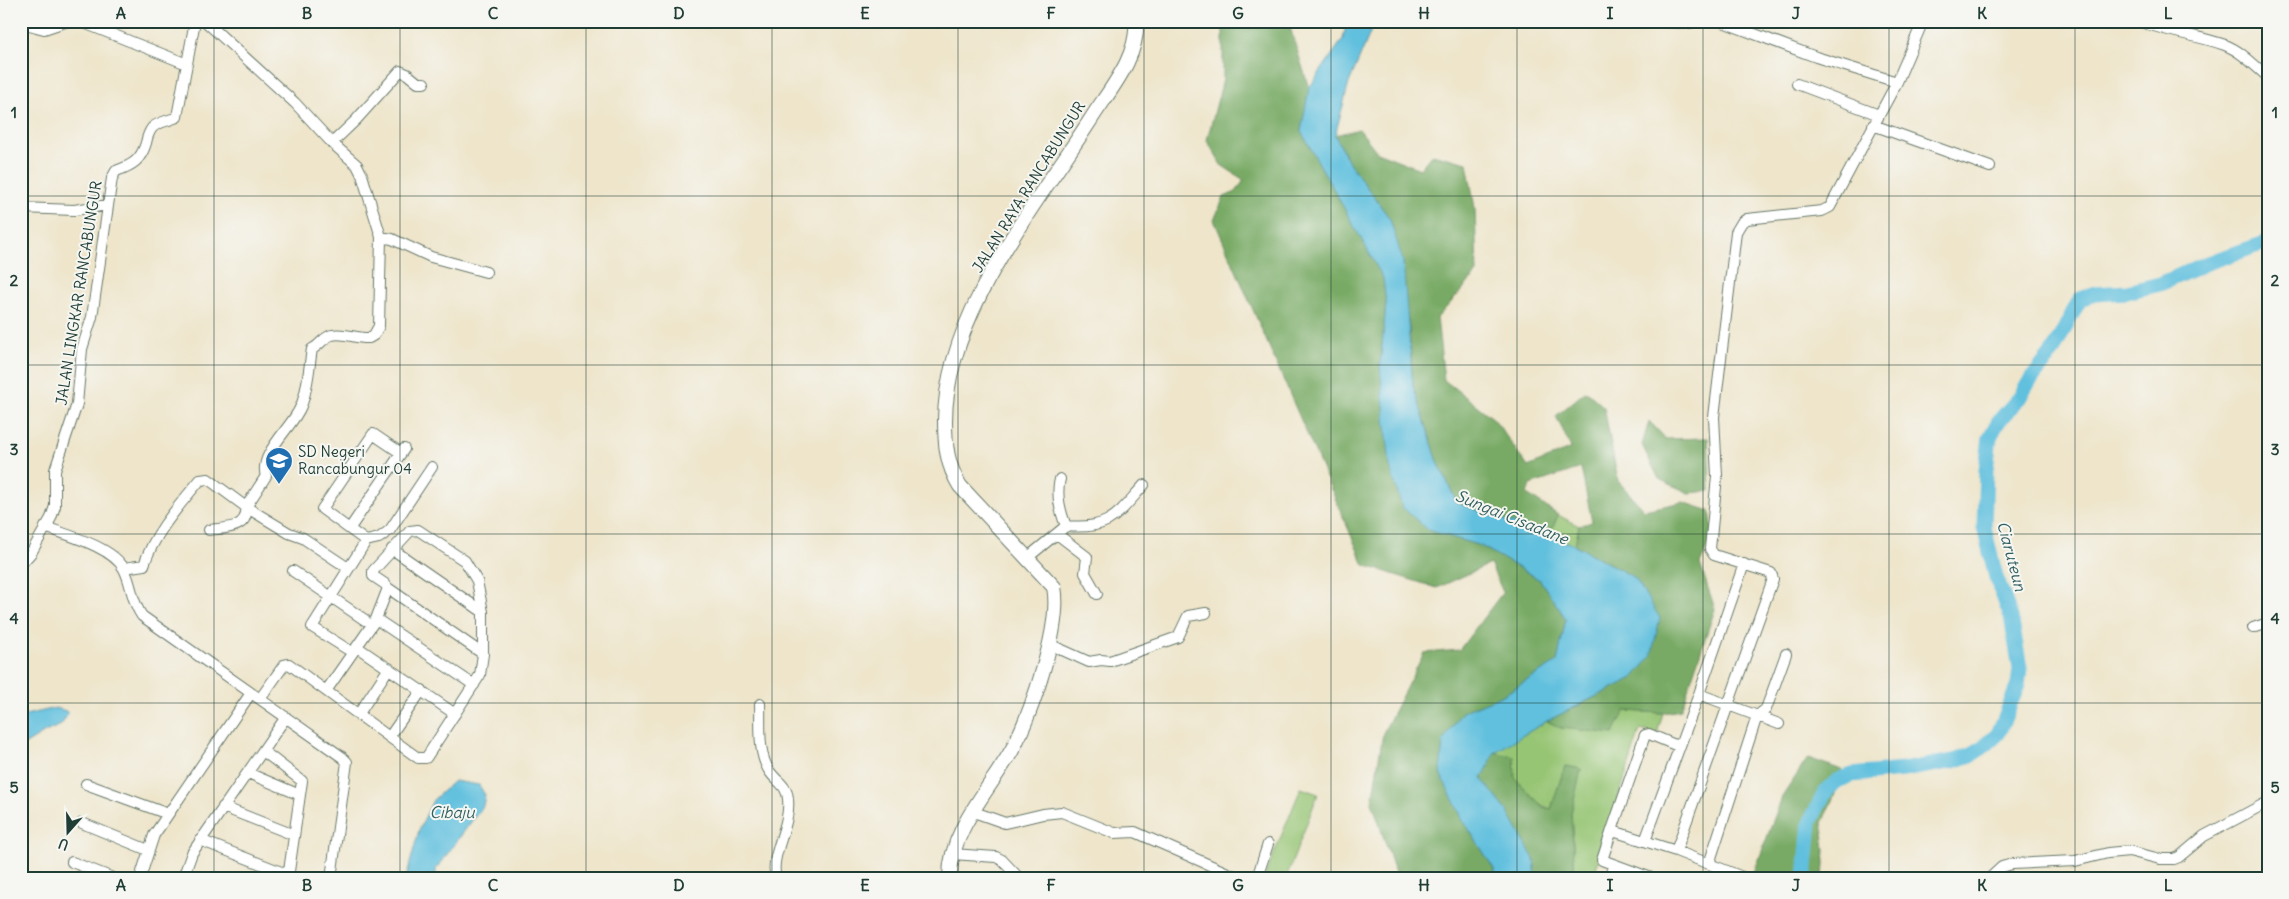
<svg xmlns="http://www.w3.org/2000/svg" width="2289" height="899" viewBox="0 0 2289 899" font-family="Delius,sans-serif">
  <style>
    .green { fill: #96c573; stroke: #5a8154 }
    .forest { fill: #78aa65; stroke: #4c744c }
    .water { fill: #60c0de; stroke: #407e89 }
    .lines { fill: none; stroke-linecap: round; stroke-linejoin: round }
    .river { stroke: #60c0de; stroke-width: 15 }
    .street-casing { stroke: #677869; stroke-width: 12 }
    .secondary-casing { stroke: #677869; stroke-width: 16 }
    .street { stroke: #fff; stroke-width: 10 }
    .secondary { stroke: #fff; stroke-width: 14 }
    .grid { fill: none; stroke: #1f3d34; stroke-width: 1; stroke-opacity: 0.55 }
    .labels { text-anchor: middle; stroke-width: 4; stroke-linejoin: round; paint-order: stroke }
    .street-label { font-size: 15px; fill: #1f3d34; stroke: #f6f6f2 }
    .poi-label { font-size: 15px; fill: #1f3d34; stroke: #f6f6f2; text-anchor: start }
    .water-label { font-size: 16px; font-style: italic; fill: #2f5e5e; stroke: #f6f6f2 }
    .neatline { fill: none; stroke: #1f3d34; stroke-width: 2 }
    .grid-label { font-size: 16px; text-anchor: middle; font-weight: bold; fill: #1f3d34 }
  </style>
  <rect width="100%" height="100%" fill="#f6f6f2"/>
  <filter id="ink" filterUnits="userSpaceOnUse"><feTurbulence type="fractalNoise" baseFrequency=".02" numOctaves="2"/><feDisplacementMap in="SourceGraphic" scale="10" xChannelSelector="R" yChannelSelector="G"/><feConvolveMatrix kernelMatrix="1 2 1 2 8 2 1 2 1" color-interpolation-filters="sRGB"/></filter>
  <filter id="wash" filterUnits="userSpaceOnUse"><feTurbulence type="fractalNoise" baseFrequency=".0096" numOctaves="4" result="noise"/><feDisplacementMap in="SourceGraphic" scale="20" xChannelSelector="R" yChannelSelector="G"/><feGaussianBlur stdDeviation="1.12" result="paint"/><feColorMatrix in="noise" values="0 0 0 0 0 0 0 0 0 0 0 0 0 0 0 0 0 1.4 0 .05"/><feComposite in="paint" operator="in"/></filter>
  <g filter="url(#wash)">
    <rect width="100%" height="100%" fill="#eee5cb"/>
    <path class="green" d="M1558 515 1579 526 1575 545 1549 536Z
      M1625 711 1663 713 1657 734 1640 730 1593 878H1575L1571 813 1581 769 1565 766 1551 809C1530 803 1507 769 1494 752L1547 721 1561 728Z
      M1301 788 1318 794 1286 878H1264Z"/>
    <path class="forest" d="M1223 21H1288L1309 88 1301 131 1383 277 1386 304 1380 367 1428 530 1481 546 1540 580 1566 619 1557 662 1503 695 1462 712 1463 820 1494 869 1497 878H1397L1372 802 1383 733 1424 653 1459 650 1503 592 1490 564 1437 588 1364 565 1214 220 1224 197 1236 192 1244 180 1221 165 1207 140 1223 80Z
      M1359 129 1377 152 1420 169 1432 154 1467 163 1475 208 1477 273 1437 318 1444 380 1494 419 1528 467 1571 448 1556 416 1586 391 1604 407 1618 481 1644 510 1683 502 1710 511 1713 533 1700 564 1715 609 1681 710 1663 713 1625 711 1613 734 1561 728 1547 721 1633 678 1635 578 1575 545 1579 526 1592 522 1581 468 1530 485 1527 494 1558 515 1549 536 1457 503 1438 462 1413 386 1409 325 1390 219 1348 161 1335 135Z
      M1649 421 1666 439 1708 438 1710 491 1689 493 1659 479 1642 445Z
      M1494 752 1514 757 1515 778 1543 807 1551 809 1565 766 1581 769 1571 813 1575 878H1536L1534 859 1482 779Z
      M1808 758 1845 771 1822 823 1825 850 1823 878H1752L1782 797Z"/>
    <path class="water" d="M1347 21H1375L1349 83 1335 135 1348 161 1390 219 1403 261 1413 386 1438 462 1457 503 1575 545 1635 578 1660 618 1651 657 1633 678 1547 721 1495 752 1482 779 1507 811 1534 859 1536 878H1497L1494 869 1463 820 1440 773 1443 741 1462 712 1503 695 1557 662 1566 619 1540 580 1481 546 1428 530 1402 507 1390 467 1380 367 1386 304 1383 278 1301 131 1309 88 1343 39Z
      M56 708 66 711 68 714 61 725 45 732 21 747V716Z
      M454 781 479 785 485 795 483 806 436 869V878H406L419 830 433 800Z"/>
    <g class="lines">
      <path class="river" d="M1805 878 1810 822 1825 792 1837 781 1852 775 1903 770 1954 761 1971 755 1986 745 1998 734 2018 685 2020 668 2011 617 1996 577 1984 527 1986 470 1990 437 1998 422 2020 397 2029 382 2052 353 2080 299 2095 294 2127 292 2160 284 2207 263 2268 242"/>
    </g>
  </g>
  <g filter="url(#ink)">
    <g class="lines">
      <defs>
        <path id="street" d="M79 21 187 64
          M1639 21 1688 23 1699 21
          M1720 21 1816 57 1897 82
          M2139 21C2167 32 2197 35 2225 45 2241 51 2254 65 2268 77
          M21 23 44 29 68 21
          M1797 84 1879 115
          M1873 125 1990 167
          M332 143 356 120 400 71 407 74 418 83H424
          M21 208 74 210 108 205
          M381 237 392 239 431 257 486 272
          M1060 479C1056 494 1060 511 1066 526
          M246 507 289 533 303 538 348 568
          M45 527C67 535 113 547 124 569 132 584 131 601 142 616L342 757 347 762 331 878
          M350 528 404 449
          M209 530C225 528 249 529 246 507
          M1057 534 1087 557 1085 573 1097 594
          M366 541 322 509 373 434 401 453
          M392 549 483 612
          M1027 558 1066 526C1110 530 1117 515 1144 485
          M21 564 31 553 51 518 55 506V470L77 404 82 349 92 317 112 178 116 171C133 165 141 160 146 143 147 138 149 132 152 128 157 122 169 121 177 117L195 21
          M124 568 144 565C155 532 178 507 200 480L208 479 246 507 266 476C258 454 293 427 301 406 308 389 309 367 312 349 320 346 323 337 332 335 343 332 357 339 369 338L374 335 379 326 381 237 362 175 357 165 332 143 295 103 205 21
          M293 571 365 620
          M376 619 474 685
          M2253 628 2268 623
          M1049 644 1089 662 1101 660 1110 661 1178 637 1188 616 1206 613
          M357 647 455 714
          M347 649 312 627 366 541 379 538 390 530 432 467
          M326 691 376 619 388 588
          M1699 694 1779 724
          M260 699 284 665 289 664 418 758H426L480 675 483 654V612L477 581 465 561 418 530 410 531 373 571V576L385 584 388 588 483 654
          M760 704C761 725 757 753 770 772 777 782 787 785 788 799 791 828 769 855 776 878
          M358 715 389 668
          M390 736 422 690
          M263 751 302 781 288 878
          M248 773 300 795
          M86 784 168 814
          M223 807 294 835
          M974 812 1005 823 1043 814 1062 812 1114 833 1135 832 1239 878
          M82 823 148 850
          M1611 833 1645 735 1649 734 1680 747
          M200 840 289 875
          M1645 841 1699 694 1744 564
          M1676 851 1773 579 1771 573 1714 555 1710 549 1717 476 1714 417 1736 232 1742 222 1747 219 1822 211 1830 207 1897 82 1923 21
          M952 854 996 857 1002 860 1019 878
          M72 862 113 878
          M1709 864 1757 716 1766 709 1786 654
          M140 878 154 835 251 693
          M183 878 192 853 286 717
          M1257 878 1268 844
          M1610 878 1613 865
          M1651 878 1602 860 1611 833 1616 832 1676 851 1745 878
          M1990 878 2002 867 2012 864 2075 861 2108 853 2129 851 2160 859H2174L2179 857 2204 836 2268 802"/>
        <path id="secondary" d="M950 878C949 831 990 789 1012 750 1031 714 1062 626 1054 587L960 486C947 465 945 445 945 421 945 313 1037 204 1093 116 1111 88 1139 56 1136 21"/>
      </defs>
      <use href="#street" class="street-casing"/>
      <use href="#secondary" class="secondary-casing"/>
      <use href="#street" class="street"/>
      <use href="#secondary" class="secondary"/>
    </g>
  </g>
  <path class="grid" d="M214 21V878M400 21V878M586 21V878M772 21V878M958 21V878M1144 21V878M1331 21V878M1517 21V878M1703 21V878M1889 21V878M2075 21V878M21 196H2268M21 365H2268M21 534H2268M21 703H2268"/>
  <defs>
    <symbol id="school-pin" viewBox="-11 -11 22 30"><path d="M0 17L-7.5 6A9.5 9.5 0 1 1 7.5 6Z" fill="#1f6fb2" stroke="#f6f6f2"/><path d="M0-5L7-2L0 1L-7-2ZM-4 1L0 2.5L4 1V4Q0 6-4 4Z" fill="#fff"/></symbol>
  </defs>
  <g fill-rule="evenodd">
    <use href="#school-pin" x="263" y="445" width="32" height="43"/>
  </g>
  <g class="labels">
    <g class="street-label">
      <text transform="translate(1029 187) rotate(-58)" y="5">JALAN RAYA RANCABUNGUR</text>
      <text transform="translate(79 293) rotate(-81)" y="5">JALAN LINGKAR RANCABUNGUR</text>
    </g>
    <g class="poi-label">
      <text x="298" y="457">SD Negeri<tspan x="298" dy="17">Rancabungur 04</tspan></text>
    </g>
    <g class="water-label">
      <text transform="translate(1512 517) rotate(22)" y="6">Sungai Cisadane</text>
      <text transform="translate(2012 556) rotate(75)" y="6">Ciaruteun</text>
      <text x="452" y="818">Cibaju</text>
    </g>
  </g>
  <rect width="2289" height="899" fill="none" stroke="#f6f6f2" stroke-width="55"/>
  <g transform="translate(68 832) rotate(200)" stroke="#f6f6f2" stroke-width="4" paint-order="stroke">
  <path d="M0-4L9 19L0 12L-9 19Z" fill="#1f3d34"/>
  <text y="-8" font-size="14" font-weight="bold" text-anchor="middle" fill="#1f3d34">U</text>
  </g>
  <rect x="28" y="28" width="2234" height="844" class="neatline"/>
  <g class="grid-label">
    <text x="121" y="19">A</text>
    <text x="307" y="19">B</text>
    <text x="493" y="19">C</text>
    <text x="679" y="19">D</text>
    <text x="865" y="19">E</text>
    <text x="1051" y="19">F</text>
    <text x="1238" y="19">G</text>
    <text x="1424" y="19">H</text>
    <text x="1610" y="19">I</text>
    <text x="1796" y="19">J</text>
    <text x="1982" y="19">K</text>
    <text x="2168" y="19">L</text>
    <text x="14" y="118">1</text>
    <text x="2275" y="118">1</text>
    <text x="14" y="286">2</text>
    <text x="2275" y="286">2</text>
    <text x="14" y="455">3</text>
    <text x="2275" y="455">3</text>
    <text x="14" y="624">4</text>
    <text x="2275" y="624">4</text>
    <text x="14" y="793">5</text>
    <text x="2275" y="793">5</text>
    <text x="121" y="891">A</text>
    <text x="307" y="891">B</text>
    <text x="493" y="891">C</text>
    <text x="679" y="891">D</text>
    <text x="865" y="891">E</text>
    <text x="1051" y="891">F</text>
    <text x="1238" y="891">G</text>
    <text x="1424" y="891">H</text>
    <text x="1610" y="891">I</text>
    <text x="1796" y="891">J</text>
    <text x="1982" y="891">K</text>
    <text x="2168" y="891">L</text>
  </g>
</svg>
